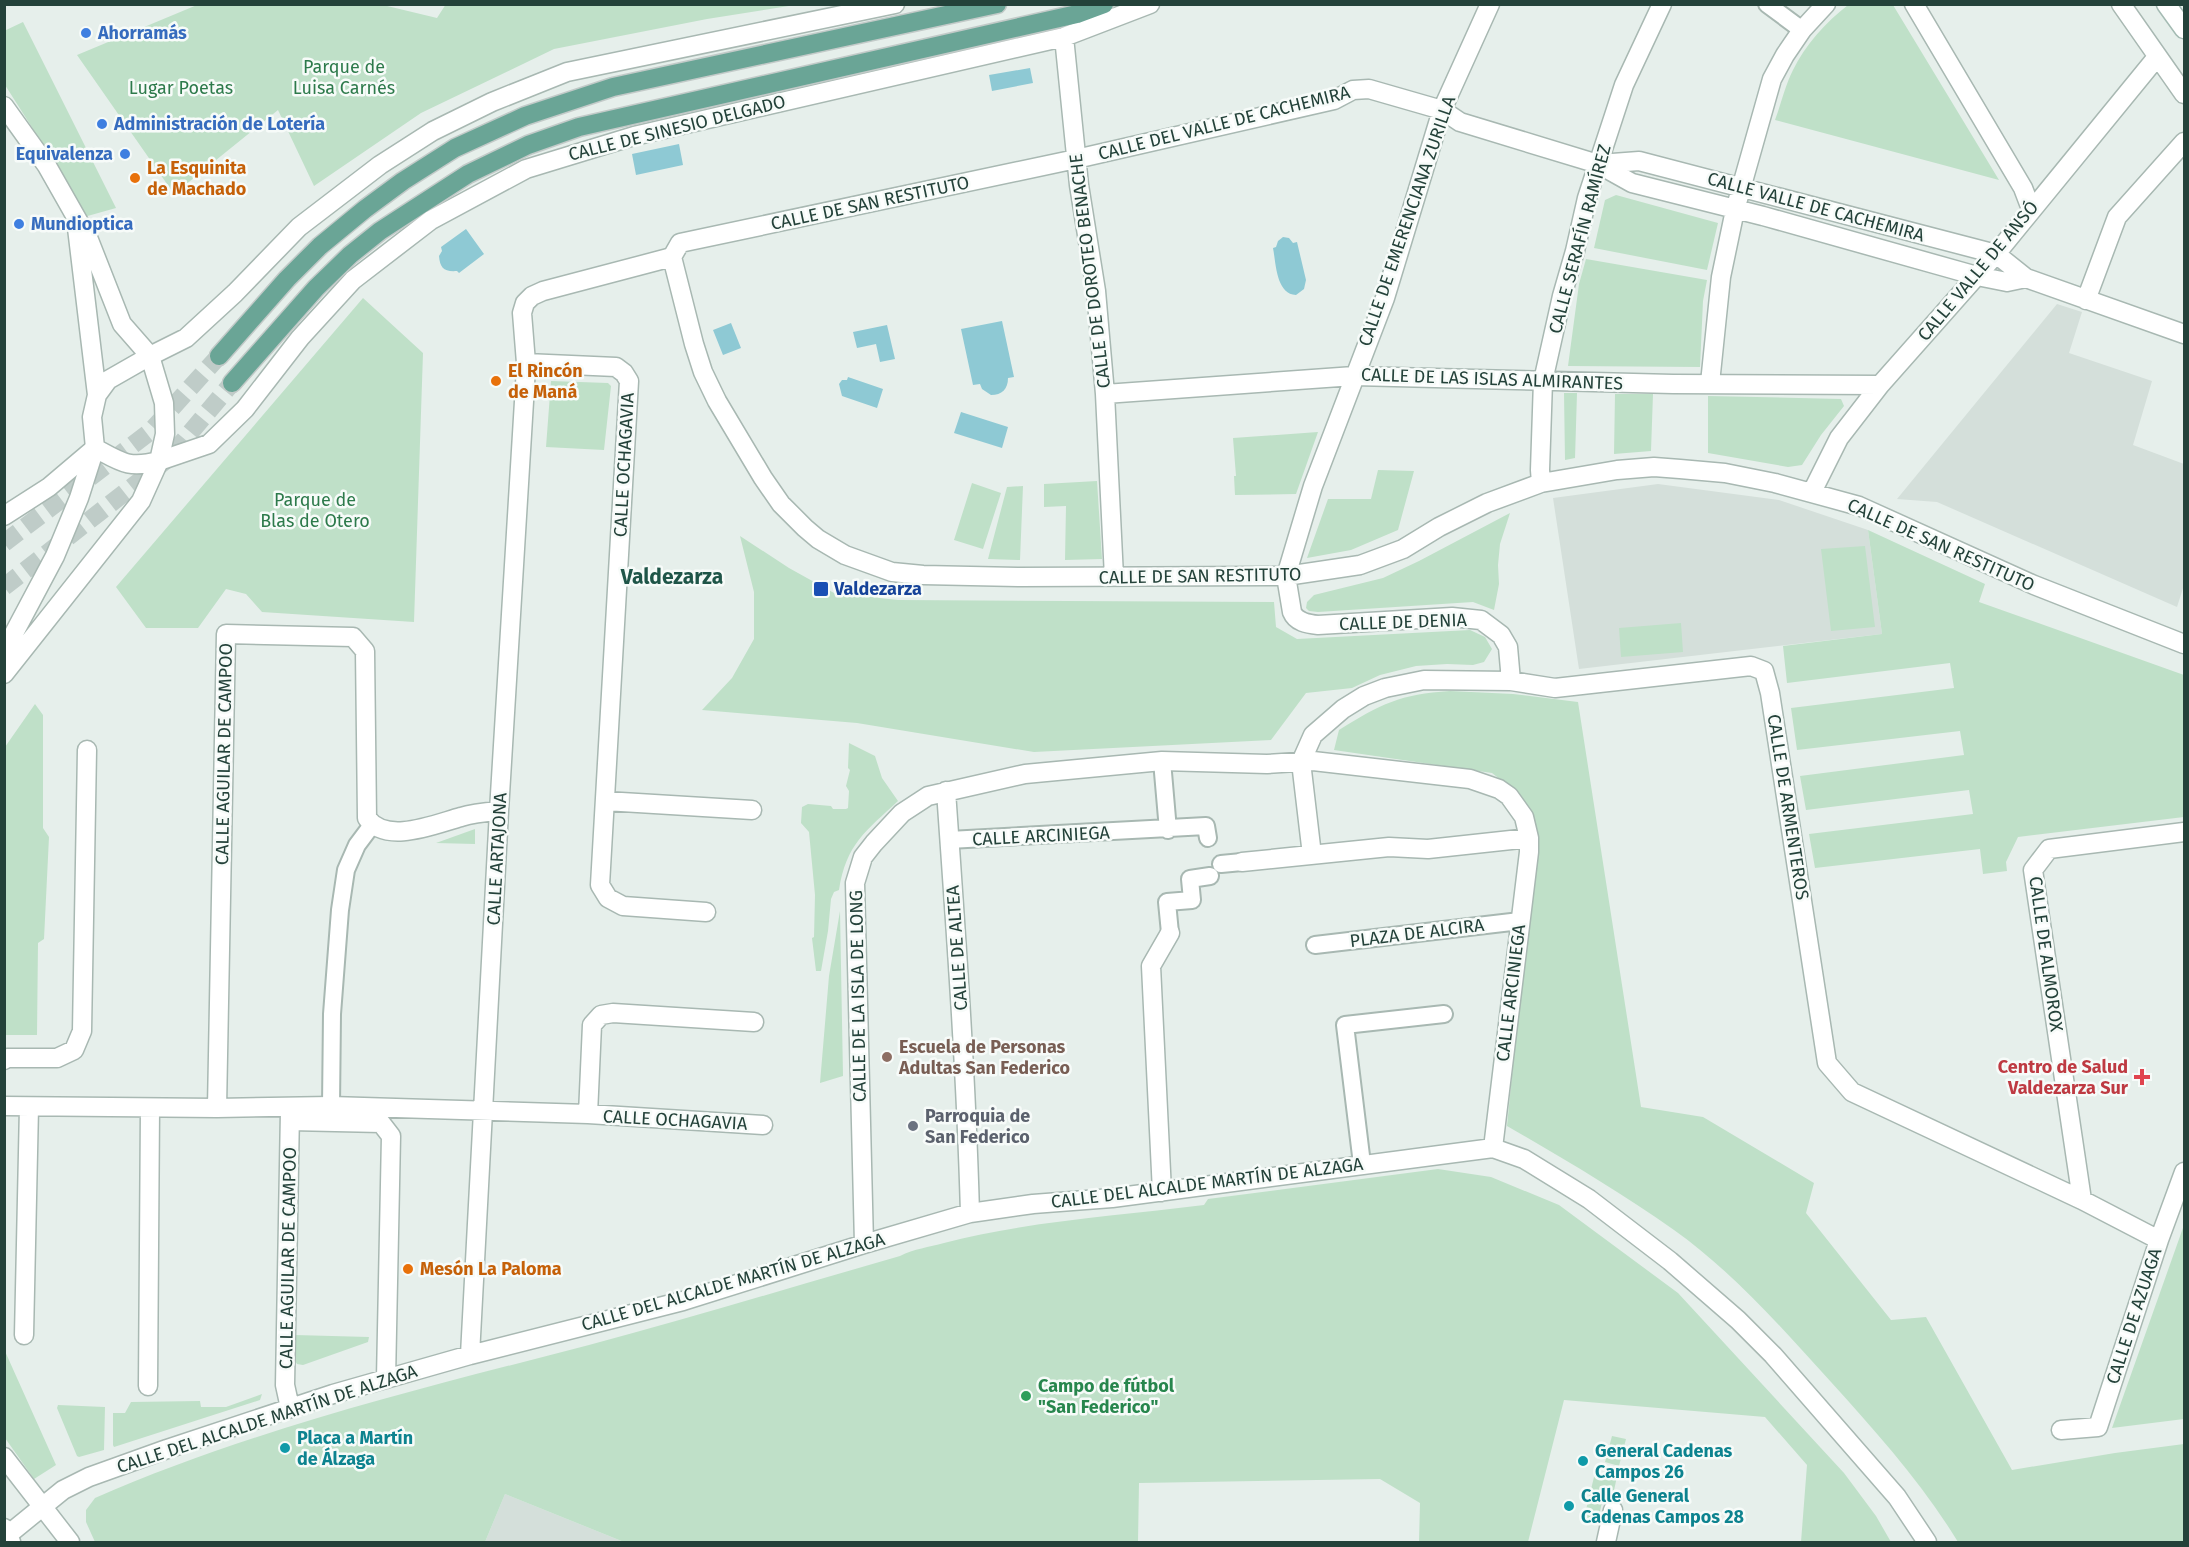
<svg xmlns="http://www.w3.org/2000/svg" width="2189" height="1547" viewBox="0 0 2189 1547" font-family="'Fira Sans',sans-serif">
  <style>
    .built { fill: #d4dfda }
    .green { fill: #bfe0c8 }
    .water { fill: #8ec9d4 }
    .lines { fill: none; stroke-linecap: round; stroke-linejoin: round }
    .primary-tunnel { stroke: #bfccc8; stroke-width: 18; stroke-dasharray: 18 9; stroke-linecap: butt }
    .pedestrian-casing { stroke: #a8b8b2; stroke-width: 20 }
    .minor-casing { stroke: #a8b8b2; stroke-width: 21 }
    .tertiary-casing { stroke: #a8b8b2; stroke-width: 21 }
    .secondary-casing { stroke: #a4bbb3; stroke-width: 21 }
    .primary-casing { stroke: #c2cac8; stroke-width: 21 }
    .pedestrian { stroke: #fff; stroke-width: 16 }
    .minor { stroke: #fff; stroke-width: 18 }
    .tertiary { stroke: #fff; stroke-width: 18 }
    .secondary { stroke: #fff; stroke-width: 18 }
    .primary { stroke: #6aa596; stroke-width: 18 }
    .shop-dot { fill: #3f7fe0; stroke: #f7fbf9; stroke-width: 2 }
    .food-dot { fill: #e8710a; stroke: #f7fbf9; stroke-width: 2 }
    .transit-dot { fill: #1a4fb4; stroke: #f7fbf9; stroke-width: 2 }
    .education-dot { fill: #8d6e63; stroke: #f7fbf9; stroke-width: 2 }
    .health-dot { fill: #e0444e; stroke: #f7fbf9; stroke-width: 2 }
    .worship-dot { fill: #6b7280; stroke: #f7fbf9; stroke-width: 2 }
    .leisure-dot { fill: #2e9e5b; stroke: #f7fbf9; stroke-width: 2 }
    .culture-dot { fill: #0f9aa8; stroke: #f7fbf9; stroke-width: 2 }
    .labels { text-anchor: middle; stroke-width: 5; stroke-linejoin: round; paint-order: stroke }
    .shop-label { font-size: 18px; font-weight: bold; fill: #366cbe; stroke: #f7fbf9; text-anchor: start }
    .park-label { font-size: 18px; fill: #2d7a4b; stroke: #f7fbf9 }
    .street-label { font-size: 18px; fill: #24423a; stroke: #f7fbf9 }
    .food-label { font-size: 18px; font-weight: bold; fill: #c56008; stroke: #f7fbf9; text-anchor: start }
    .transit-label { font-size: 18px; font-weight: bold; fill: #164399; stroke: #f7fbf9; text-anchor: start }
    .education-label { font-size: 18px; font-weight: bold; fill: #785e54; stroke: #f7fbf9; text-anchor: start }
    .health-label { font-size: 18px; font-weight: bold; fill: #be3a42; stroke: #f7fbf9; text-anchor: end }
    .worship-label { font-size: 18px; font-weight: bold; fill: #5b616d; stroke: #f7fbf9; text-anchor: start }
    .leisure-label { font-size: 18px; font-weight: bold; fill: #27864d; stroke: #f7fbf9; text-anchor: start }
    .culture-label { font-size: 18px; font-weight: bold; fill: #0d838f; stroke: #f7fbf9; text-anchor: start }
    .quarter-label { font-size: 21px; font-weight: bold; fill: #1f5548; stroke: #f7fbf9 }
  </style>
  <rect width="100%" height="100%" fill="#e6efeb"/>
  <path class="built" d="M2057 304 2082 312 2069 353 2152 381 2133 445 2184 464V585L2177 607 1937 502 1897 499Z
    M1658 484 1779 500 1868 530 1882 634 1579 669 1553 498Z
    M505 1494 624 1542H485Z"/>
  <path class="green" d="M208 5H383L437 18 446 4 795 5 707 19 554 49 421 113 314 186 278 110 174 194 77 55 197 5Z
    M1848 5H1893L1999 180 1775 120C1781 104 1785 86 1793 70 1805 45 1826 22 1848 5Z
    M23 22 116 208 84 217 47 151 5 85 4 31Z
    M1616 195 1718 223 1707 270 1594 248 1605 200Z
    M1586 259 1707 280 1703 301 1700 367 1568 366 1579 284Z
    M363 298 423 353 414 622 262 612 246 594 226 589 198 628H146L116 587Z
    M551 381 608 383 611 386 604 450 546 447Z
    M1564 393H1577L1575 458 1565 460Z
    M1615 394H1653L1651 451 1614 454Z
    M1708 396 1841 399 1844 406 1821 435 1802 465 1788 467 1708 453Z
    M1318 432 1296 494 1235 495 1234 476H1236L1233 438Z
    M1378 470 1414 471 1398 530 1351 550 1307 558 1328 499H1371Z
    M1097 481 1102 559 1065 560 1066 506 1044 507V484Z
    M972 483 1001 493 983 549 954 540Z
    M1023 486 1020 560 988 559 1007 487Z
    M1510 513 1500 544 1498 565 1499 584 1494 610 1473 602 1318 612 1309 611 1306 608 1307 602 1314 595 1383 578 1419 561Z
    M1868 530 1985 584 1979 602 2184 675V817L2018 837 2006 862 2007 871 1983 874 1980 849 1815 868 1809 834 1973 814 1969 790 1806 810 1800 776 1964 755 1960 731 1797 750 1791 708 1954 688 1950 663 1787 683 1783 646 1882 634Z
    M740 536 789 568 834 593 898 600 1274 602 1276 627 1297 639 1470 630 1485 637 1492 649 1484 662 1473 665 1447 664 1416 666 1380 675 1352 688 1306 693 1271 740 1034 752 857 723 702 710 732 678 754 639V592Z
    M1865 546 1875 627 1831 631 1821 549Z
    M1681 623 1683 652 1621 657 1619 628Z
    M1450 691 1513 694 1578 702 1641 1107 1703 1117 1814 1183 1806 1213 1891 1320 1926 1317 2012 1470 2115 1453 2184 1444V1542H1958C1922 1483 1877 1433 1831 1382 1782 1328 1733 1272 1674 1230 1620 1192 1564 1159 1507 1126L1535 841 1511 788 1492 773 1334 750 1339 730C1381 704 1400 694 1450 691Z
    M35 704 43 715V828L49 837 44 939 38 943 37 1035H5V747Z
    M849 743 875 756 882 778 898 801C866 831 846 844 839 890L834 892 831 899 828 931 821 971H816L812 938 814 937 815 895 809 832 801 823 802 807 808 804 831 806 833 809H846L848 808 849 791 846 786 850 770 848 768Z
    M475 829V844L436 843Z
    M840 911 843 1076 820 1083 829 976Z
    M1438 1169 1491 1177 1559 1205 1678 1293 1844 1473 1876 1516 1891 1542H1801L1807 1465 1765 1417 1564 1400 1528 1542H1419L1420 1503 1380 1479 1139 1483 1138 1542H624L505 1494 485 1542H95L86 1522V1510L95 1498C253 1429 423 1388 589 1345 693 1317 796 1286 900 1256 914 1249 929 1247 944 1243 1028 1221 1118 1216 1204 1205L1208 1199Z
    M2184 1225V1419L2112 1428Z
    M295 1335 369 1337 368 1342 303 1365 297 1364 294 1359Z
    M4 1349 56 1465 34 1479 5 1438Z
    M262 1394 260 1400 114 1447 113 1445V1413H125L131 1402 200 1401 201 1407H226Z
    M58 1405 105 1407 104 1450 79 1457 77 1456 57 1408Z
    M1612 1436 1626 1439 1619 1466 1605 1462Z
    M1605 1470 1618 1472 1613 1495 1604 1493 1597 1525 1583 1522 1595 1473 1604 1475Z"/>
  <path class="water" d="M1030 68 1033 83 992 91 989 75Z
    M679 144 683 165 636 175 632 154Z
    M466 229 484 254 459 273 457 271C444 272 440 268 439 256L442 251 441 247Z
    M1283 237 1289 238 1293 243 1297 242 1306 280 1304 289 1296 295C1276 294 1276 263 1273 248L1276 247 1278 241Z
    M1002 321 1014 377 1008 378C1008 389 1002 395 991 395L982 389 980 384 973 385 961 329Z
    M731 323 741 348 723 355 713 330Z
    M887 325 895 359 880 362 876 344 857 348 853 332Z
    M848 377 883 389 877 408 842 396 839 384 842 380H847Z
    M961 412 1008 427 1002 448 954 433Z"/>
  <g class="lines">
    <path class="primary-tunnel" d="M4 543 151 431 219 356
      M4 587 169 458 232 383"/>
    <defs>
      <path id="pedestrian" d="M1767 4 1802 30
        M1162 761 1168 830
        M949 840 1206 826 1208 838
        M1221 864 1242 862
        M1170 933 1167 902 1192 900 1190 879 1210 876
        M1315 945 1520 921
        M331 1106 332 1014 340 910 346 870 357 845 372 825
        M1362 1164 1345 1025 1444 1014"/>
      <path id="minor" d="M1490 4 1442 110 1385 298 1313 486 1286 576 1292 612C1296 622 1307 624 1318 625L1452 617 1481 620 1501 635 1508 647 1511 681
        M1914 4 2023 188 2031 209
        M2121 4 2184 94
        M1064 37 1079 185 1096 291 1105 394 1114 577
        M1599 164 1639 161 1996 254 2026 278 2184 334
        M2026 278 2007 282 1977 276 1763 216 1632 183 1598 164 1460 122 1442 110 1369 89 1353 90 1334 100 1076 159 680 243 672 257 694 344 703 372 717 401 763 478 781 504 805 528 818 539 845 555 892 572 923 575 1019 577 1286 576 1360 565 1403 549 1439 527 1487 503 1541 483 1617 470 1654 467 1680 469 1725 473 1775 483 1859 506 2034 585 2184 644
        M2086 300 2117 217 2184 142
        M150 356 186 338 235 293 299 227 380 165 433 131 492 102 567 72 895 4
        M526 363 616 367 624 373 629 381 600 885 608 898 623 906 706 912
        M1710 383 1721 277 1735 210 1772 79 1785 55 1802 30 1826 4
        M1105 394 1354 376 1673 384 1880 385
        M159 461 209 444 245 409 300 338 353 280 431 220 526 169 634 136 1064 37 1150 4
        M1541 483 1540 470 1543 381 1562 296 1575 251 1587 198 1624 85 1662 4
        M1812 492 1839 438 1880 385 1996 254 2157 57
        M4 516 49 487 95 448
        M946 791C956 932 966 1072 970 1213
        M605 801 752 810
        M1312 855 1301 762 1313 735 1343 709 1364 696 1385 688 1424 680 1511 681 1555 688 1751 666 1764 671 1770 693 1827 1063 1852 1092 2082 1200 2159 1240
        M1242 862 1389 847 1428 849 1529 838
        M4 1060 7 1058H57L74 1050 82 1031 87 750
        M4 1106 217 1108 331 1106 588 1114 763 1125
        M217 1108 226 634 353 637 365 651 367 818C386 845 435 824 461 817 473 813 486 812 499 811
        M290 1111 285 1385 290 1408
        M588 1114 592 1025 601 1015 613 1013 754 1022
        M290 1121 381 1123 391 1136 386 1379
        M1162 1192 1151 966 1170 933
        M2082 1200 2033 870 2049 849 2184 832
        M864 1244 855 883 863 857 874 843 902 813 928 796 1025 774 1162 761 1267 764 1313 761 1470 779 1499 789 1509 796 1524 817 1529 838V852L1493 1148
        M24 1335 29 1107
        M470 1355 499 811 525 385 526 363 522 313 525 303 532 296 543 291 672 257
        M148 1386 150 1108
        M2061 1430 2098 1427 2159 1240 2184 1172
        M4 1538 63 1490 89 1477 167 1449 333 1394 470 1355 683 1301 864 1244 970 1213 1033 1204 1112 1198 1493 1148 1524 1159 1589 1199 1670 1261 1738 1320 1773 1355 1897 1497 1927 1542
        M1606 1542 1613 1510"/>
      <path id="tertiary" d="M4 106 47 166 89 240 122 324 150 356 164 403 165 434 159 461 141 501 4 674
        M97 395 108 380 150 356
        M95 448C121 462 128 469 159 461
        M4 652 55 556 79 498 95 448 92 417 97 395 77 228
        M4 1457 70 1542
        M4 1528 11 1542"/>
      <path id="secondary" d="M2166 4 2184 29"/>
      <path id="primary" d="M219 356 287 279 320 246 365 209 403 181 455 148 525 116 613 87 997 4
        M232 383 316 288 350 255 380 231 468 174 528 145 579 127 1077 14 1104 4"/>
    </defs>
    <use href="#pedestrian" class="pedestrian-casing"/>
    <use href="#minor" class="minor-casing"/>
    <use href="#tertiary" class="tertiary-casing"/>
    <use href="#secondary" class="secondary-casing"/>
    <use href="#primary" class="primary-casing"/>
    <use href="#pedestrian" class="pedestrian"/>
    <use href="#minor" class="minor"/>
    <use href="#tertiary" class="tertiary"/>
    <use href="#secondary" class="secondary"/>
    <use href="#primary" class="primary"/>
  </g>
  <g class="shop-dot">
    <circle cx="86" cy="33" r="6"/>
    <circle cx="102" cy="124" r="6"/>
    <circle cx="125" cy="154" r="6"/>
    <circle cx="19" cy="224" r="6"/>
  </g>
  <g class="food-dot">
    <circle cx="135" cy="178" r="6"/>
    <circle cx="496" cy="381" r="6"/>
    <circle cx="408" cy="1269" r="6"/>
  </g>
  <rect class="transit-dot" x="813" y="581" width="16" height="16" rx="3"/>
  <circle class="education-dot" cx="887" cy="1057" r="6"/>
  <path class="health-dot" d="M2139 1068h6v6h6v6h-6v6h-6v-6h-6v-6h6z"/>
  <circle class="worship-dot" cx="913" cy="1126" r="6"/>
  <circle class="leisure-dot" cx="1026" cy="1396" r="6"/>
  <g class="culture-dot">
    <circle cx="285" cy="1448" r="6"/>
    <circle cx="1583" cy="1461" r="6"/>
    <circle cx="1569" cy="1506" r="6"/>
  </g>
  <g class="labels">
    <g class="shop-label">
      <text x="98" y="39">Ahorramás</text>
      <text x="114" y="130">Administración de Lotería</text>
      <text x="113" y="160" text-anchor="end">Equivalenza</text>
      <text x="31" y="230">Mundioptica</text>
    </g>
    <g class="park-label">
      <text x="344" y="73">Parque de<tspan x="344" dy="21">Luisa Carnés</tspan></text>
      <text x="181" y="94">Lugar Poetas</text>
      <text x="315" y="506">Parque de<tspan x="315" dy="21">Blas de Otero</tspan></text>
    </g>
    <g class="street-label">
      <text transform="translate(1224 123) rotate(-14)" y="6">CALLE DEL VALLE DE CACHEMIRA</text>
      <text transform="translate(677 128) rotate(-14)" y="6">CALLE DE SINESIO DELGADO</text>
      <text transform="translate(870 203) rotate(-12)" y="6">CALLE DE SAN RESTITUTO</text>
      <text transform="translate(1816 207) rotate(15)" y="6">CALLE VALLE DE CACHEMIRA</text>
      <text transform="translate(1407 221) rotate(-71)" y="6">CALLE DE EMERENCIANA ZURILLA</text>
      <text transform="translate(1580 239) rotate(-75)" y="6">CALLE SERAFÍN RAMÍREZ</text>
      <text transform="translate(1090 271) rotate(-97)" y="6">CALLE DE DOROTEO BENACHE</text>
      <text transform="translate(1978 271) rotate(-50)" y="6">CALLE VALLE DE ANSÓ</text>
      <text transform="translate(1492 379) rotate(2)" y="6">CALLE DE LAS ISLAS ALMIRANTES</text>
      <text transform="translate(624 465) rotate(-87)" y="6">CALLE OCHAGAVIA</text>
      <text transform="translate(1941 545) rotate(24)" y="6">CALLE DE SAN RESTITUTO</text>
      <text transform="translate(1200 576) rotate(-1)" y="6">CALLE DE SAN RESTITUTO</text>
      <text transform="translate(1403 622) rotate(-2)" y="6">CALLE DE DENIA</text>
      <text transform="translate(224 754) rotate(-89)" y="6">CALLE AGUILAR DE CAMPOO</text>
      <text transform="translate(1788 807) rotate(81)" y="6">CALLE DE ARMENTEROS</text>
      <text transform="translate(1041 836) rotate(-3)" y="6">CALLE ARCINIEGA</text>
      <text transform="translate(497 859) rotate(-87)" y="6">CALLE ARTAJONA</text>
      <text transform="translate(1417 933) rotate(-7)" y="6">PLAZA DE ALCIRA</text>
      <text transform="translate(957 948) rotate(-94)" y="6">CALLE DE ALTEA</text>
      <text transform="translate(2046 954) rotate(82)" y="6">CALLE DE ALMOROX</text>
      <text transform="translate(1511 993) rotate(-83)" y="6">CALLE ARCINIEGA</text>
      <text transform="translate(858 996) rotate(-91)" y="6">CALLE DE LA ISLA DE LONG</text>
      <text transform="translate(675 1120) rotate(3)" y="6">CALLE OCHAGAVIA</text>
      <text transform="translate(1207 1183) rotate(-7)" y="6">CALLE DEL ALCALDE MARTÍN DE ALZAGA</text>
      <text transform="translate(288 1258) rotate(-89)" y="6">CALLE AGUILAR DE CAMPOO</text>
      <text transform="translate(733 1282) rotate(-16)" y="6">CALLE DEL ALCALDE MARTÍN DE ALZAGA</text>
      <text transform="translate(2134 1316) rotate(-72)" y="6">CALLE DE AZUAGA</text>
      <text transform="translate(267 1419) rotate(-18)" y="6">CALLE DEL ALCALDE MARTÍN DE ALZAGA</text>
    </g>
    <g class="food-label">
      <text x="147" y="174">La Esquinita<tspan x="147" dy="21">de Machado</tspan></text>
      <text x="508" y="377">El Rincón<tspan x="508" dy="21">de Maná</tspan></text>
      <text x="420" y="1275">Mesón La Paloma</text>
    </g>
    <g class="transit-label">
      <text x="834" y="595">Valdezarza</text>
    </g>
    <g class="education-label">
      <text x="899" y="1053">Escuela de Personas<tspan x="899" dy="21">Adultas San Federico</tspan></text>
    </g>
    <g class="health-label">
      <text x="2128" y="1073">Centro de Salud<tspan x="2128" dy="21">Valdezarza Sur</tspan></text>
    </g>
    <g class="worship-label">
      <text x="925" y="1122">Parroquia de<tspan x="925" dy="21">San Federico</tspan></text>
    </g>
    <g class="leisure-label">
      <text x="1038" y="1392">Campo de fútbol<tspan x="1038" dy="21">"San Federico"</tspan></text>
    </g>
    <g class="culture-label">
      <text x="297" y="1444">Placa a Martín<tspan x="297" dy="21">de Álzaga</tspan></text>
      <text x="1595" y="1457">General Cadenas<tspan x="1595" dy="21">Campos 26</tspan></text>
      <text x="1581" y="1502">Calle General<tspan x="1581" dy="21">Cadenas Campos 28</tspan></text>
    </g>
    <g class="quarter-label">
      <text x="672" y="584">Valdezarza</text>
    </g>
  </g>
  <rect width="2189" height="1547" fill="none" stroke="#24423a" stroke-width="12"/>
</svg>
